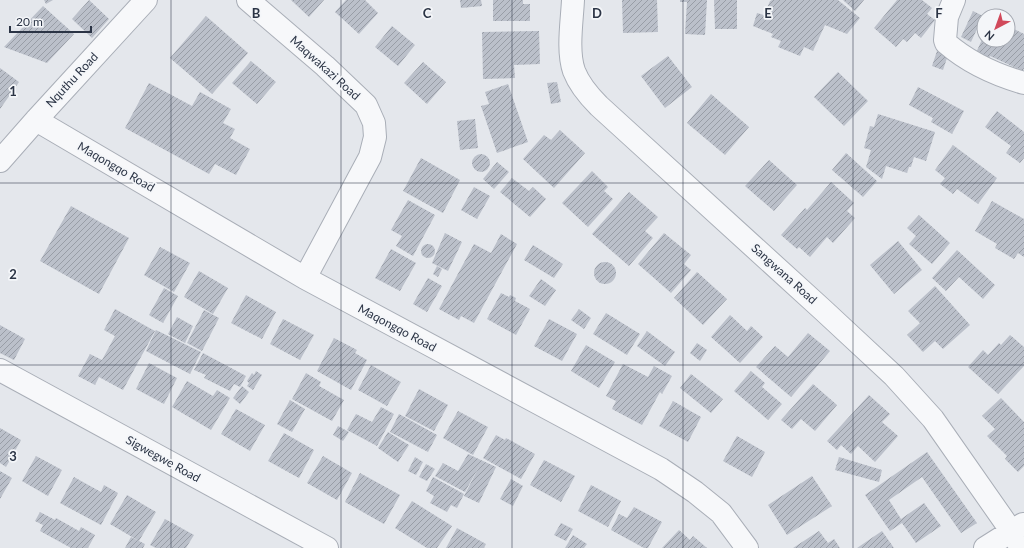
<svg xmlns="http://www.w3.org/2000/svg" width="1024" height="548" viewBox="0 0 1024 548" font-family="Lato,sans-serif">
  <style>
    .building { fill: url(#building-hatch) }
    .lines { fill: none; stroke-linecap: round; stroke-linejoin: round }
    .minor-casing { stroke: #a9aeb7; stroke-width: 24 }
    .minor { stroke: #f7f8fa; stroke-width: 22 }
    .grid { fill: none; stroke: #2b3445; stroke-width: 1; stroke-opacity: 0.55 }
    .labels { text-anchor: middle; stroke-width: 3.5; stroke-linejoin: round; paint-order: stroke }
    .street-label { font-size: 12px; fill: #2b3445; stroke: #f4f6f9 }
    .grid-label { font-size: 13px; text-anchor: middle; font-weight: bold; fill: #2b3445; stroke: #f4f6f9; stroke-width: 3.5; stroke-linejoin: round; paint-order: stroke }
  </style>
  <defs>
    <pattern id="building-hatch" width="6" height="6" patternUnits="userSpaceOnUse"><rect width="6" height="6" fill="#bbc0ca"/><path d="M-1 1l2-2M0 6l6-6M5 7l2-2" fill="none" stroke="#989da6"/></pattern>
  </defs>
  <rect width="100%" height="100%" fill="#e4e7ec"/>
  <path class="building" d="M44 0H53L46 4Z
    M89 0 109 19 92 38 72 19Z
    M291 0H324L309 17Z
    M346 0H365L378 13 359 34 335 12Z
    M460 0H481L482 6 461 8Z
    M493 0H523V4H530V21H493Z
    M622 0H657L658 32 623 33Z
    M680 0H707L705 35 685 34 687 2H680Z
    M714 0H737V29H715Z
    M772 0H838L860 18 847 34 825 25 813 51 804 47 800 56 778 47 781 41 771 37 773 34 753 26 757 13 764 15 770 1Z
    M843 0H864L855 11Z
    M897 0H922L932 8 927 14 935 20 921 38 915 33 907 42 903 39 896 47 874 28Z
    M43 6 74 34 47 63 4 47Z
    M973 11 983 16 971 42 961 37Z
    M206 16 248 53 212 94 170 58Z
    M392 26 415 45 398 66 375 47Z
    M1008 26 1024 34V68L1023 71 990 56 988 61 975 55 984 35V40H1008Z
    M539 31 540 64 514 65 515 78 483 79 482 32Z
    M937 51 948 55 943 70 932 66Z
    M668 56 692 87 665 108 641 76Z
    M251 61 276 82 257 104 232 83Z
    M423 62 446 82 427 104 404 83Z
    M0 68 19 82 0 109Z
    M838 72 868 101 844 126 814 97Z
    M557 82 561 102 551 104 547 83Z
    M149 83 192 106 200 92 231 109 223 123 235 129 230 138 250 149 236 175 215 164 209 174 125 128Z
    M508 84 528 142 497 153 481 106 489 104 485 92Z
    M918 87 964 111 952 134 931 122 933 118 909 105Z
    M711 94 749 127 725 155 687 123Z
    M997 111 1024 132V158L1020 163 1006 153 1011 146 985 127Z
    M878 114 935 132 926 161 914 157 911 167H909L907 173 886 166 882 179 866 167 871 150 864 148 870 126 874 127Z
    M475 119 478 148 460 150 457 121Z
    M560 130 585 153 554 188 523 159 544 135 551 140Z
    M953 145 997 178 978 204 957 189 953 194 940 184 945 178 935 170Z
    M846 153 877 181 863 197 832 170Z
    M472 163a9 9 0 1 1 18 0a9 9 0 1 1-18 0Z
    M421 158 460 180 443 213 403 191Z
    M769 160 797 185 774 211 745 186Z
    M497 162 509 172 494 189 483 179Z
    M592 171 608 187 604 191 613 199 588 227 562 203Z
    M512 178 529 191 533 187 546 199 530 217 500 192Z
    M831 182 854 203 847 211 855 218 833 243 827 237 810 257 799 247 797 249 781 235 805 208 807 210Z
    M474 187 490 196 477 219 461 210Z
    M629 192 658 217 645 231 653 238 629 266 592 234Z
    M408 200 435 215 413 256 396 246 402 236 391 230Z
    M992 201 1024 219V257L1018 253 1014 259 995 248 997 244 975 231Z
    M71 206 129 238 99 294 40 261Z
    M919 215 950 243 932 264 909 244 916 236 907 228Z
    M445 233 462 242 448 271 432 263Z
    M664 233 691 255 684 264 691 270 671 293 638 264Z
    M501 234 517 244 474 323 461 316 459 320 439 309 474 244 491 253Z
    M898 241 922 270 894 294 870 265Z
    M421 251a7 7 0 1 1 14 0a7 7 0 1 1-14 0Z
    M533 245 563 264 554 278 524 260Z
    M160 247 190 263 174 292 144 275Z
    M391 249 416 263 400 291 375 278Z
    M957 250 995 285 983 299 959 277 946 291 932 278Z
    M594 273a11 11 0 1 1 22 0a11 11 0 1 1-22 0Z
    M437 266 442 269 438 277 433 274Z
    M199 271 228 288 213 314 184 297Z
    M697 272 727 299 703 325 674 298Z
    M428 278 442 286 427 312 413 304Z
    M541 279 556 290 545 306 529 296Z
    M935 286 970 325 943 349 935 341 923 352 907 335 920 323 908 311Z
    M164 288 178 296 163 323 149 315Z
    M501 293 509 297 510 295 516 298 515 301 530 309 516 335 487 319Z
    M246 295 276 312 262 339 231 323Z
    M115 309 155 331 123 390 99 377 95 385 78 376 90 354 102 360 115 336 104 330Z
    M579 309 591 318 584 329 571 320Z
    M204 310 219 318 202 351 187 343Z
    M606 313 640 334 627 355 593 334Z
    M730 315 747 331 751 326 763 337 740 363 711 337Z
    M177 317 193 326 185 343 168 334Z
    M283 319 314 335 300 360 270 344Z
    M549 319 577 334 562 361 534 346Z
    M0 325 25 339 14 360 0 353Z
    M156 330 201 352 190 374 146 351Z
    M647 331 675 352 665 366 637 346Z
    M808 333 830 351 791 397 756 367 775 346 788 357Z
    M1010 335 1024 347V366L998 394 968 367 983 350 988 355 999 343 1001 345Z
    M334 338 357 350 355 353 367 360 351 390 317 371Z
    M697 343 707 350 700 361 690 353Z
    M586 345 615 362 599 388 571 371Z
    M203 353 246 376 240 387 234 384 230 391 204 378 206 375 194 370Z
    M149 363 177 378 164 404 136 389Z
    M623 364 648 377 654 366 672 376 662 394 660 392 642 425 612 409 616 401 606 396Z
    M371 365 401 382 387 406 358 390Z
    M256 371 262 375 253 390 247 386 249 383 247 381 252 373 254 375Z
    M751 371 765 383 762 387 782 404 768 420 734 391Z
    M306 373 321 382 319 386 344 400 332 421 292 399Z
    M691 374 723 399 711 413 680 388Z
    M187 381 213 396 217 390 230 398 211 430 172 407Z
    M813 384 837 405 815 431 801 419 792 429 781 420Z
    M242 386 249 392 240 404 233 398Z
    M419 389 448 405 434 431 405 416Z
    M869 395 890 414 882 422 898 436 875 462 858 446 851 454 841 445 837 450 827 441Z
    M1001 398 1024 422V466L1018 472 1005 459 1007 456 987 436 995 429 982 416Z
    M290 400 305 409 292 432 277 424Z
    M673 401 701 417 688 442 659 426Z
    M381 407 394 414 377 446 347 430 356 414 372 422Z
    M236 409 265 425 250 451 221 434Z
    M458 411 488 427 473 455 443 438Z
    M399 414 437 435 428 452 390 432Z
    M338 426 349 432 343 441 333 435Z
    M0 428 21 440 6 467 0 463Z
    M388 432 409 445 398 462 378 448Z
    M284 433 314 450 299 478 268 461Z
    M496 435 505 440 506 438 535 454 521 479 483 458Z
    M737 436 765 452 752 477 723 461Z
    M927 452 977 523 961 533 922 477 889 500 901 519 924 503 941 526 916 543 902 523 890 531 865 495Z
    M468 454 496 467 479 503 464 496 481 463 465 492 435 476 443 463 458 471Z
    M36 456 62 470 48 496 22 481Z
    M323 456 352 473 337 500 307 483Z
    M415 457 423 462 416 475 408 471Z
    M839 457 882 470 879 482 835 470Z
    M544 460 575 476 561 502 530 485Z
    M426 464 435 469 427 481 419 477Z
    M0 471 12 478 0 499Z
    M360 473 400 495 384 524 345 502Z
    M812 476 832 506 787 535 768 505Z
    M74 477 101 492 104 485 118 493 101 525 60 503Z
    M433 477 464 494 457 508 451 505 447 512 430 503 434 496 426 491Z
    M511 479 523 486 513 506 500 499Z
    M591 485 621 501 608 527 578 511Z
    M127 495 156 512 139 541 110 524Z
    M412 501 452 526 437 548H427L395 528Z
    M634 507 662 522 648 548H644L611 530 619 514 627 518Z
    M40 512 55 520 56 518 79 531 81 527 95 535 88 548H71L40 531 43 525 35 521Z
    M165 519 194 535 186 548H156L150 545Z
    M561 523 573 529 566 541 554 535Z
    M457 528 486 544 484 548H446Z
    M679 530 690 540 693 536 707 548H662Z
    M819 531 828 543 834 539 840 548H793Z
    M882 531 894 548H857Z
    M573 535 587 544 584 548H565Z
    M131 537 145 544 143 548H125Z"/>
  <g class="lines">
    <defs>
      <path id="minor" d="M248 0 325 66 366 105 374 123 375 137 370 157 305 278
        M573 0C572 21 567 51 574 71 579 84 589 96 599 106L823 310 894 376 933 419 1012 532 1021 548
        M954 0 947 17 945 40 946 43C969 63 996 75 1024 83
        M36 120 305 278 661 469 695 492 721 513 747 548
        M0 161 36 120 146 0
        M0 370 327 548
        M985 548 1023 524"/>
    </defs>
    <use href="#minor" class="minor-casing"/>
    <use href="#minor" class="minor"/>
  </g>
  <path class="grid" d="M171 0V548M341 0V548M512 0V548M683 0V548M853 0V548M0 183H1024M0 365H1024"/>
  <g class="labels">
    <g class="street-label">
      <text transform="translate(325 68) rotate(42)" y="4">Maqwakazi Road</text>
      <text transform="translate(72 80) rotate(-47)" y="4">Nquthu Road</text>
      <text transform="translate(116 167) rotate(30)" y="4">Maqongqo Road</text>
      <text transform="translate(784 274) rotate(42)" y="4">Sangwana Road</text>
      <text transform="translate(397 328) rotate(28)" y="4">Maqongqo Road</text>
      <text transform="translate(163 459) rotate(29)" y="4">Sigwegwe Road</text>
    </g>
  </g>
  <g class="grid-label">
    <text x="256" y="18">B</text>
    <text x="427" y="18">C</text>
    <text x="597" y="18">D</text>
    <text x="768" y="18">E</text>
    <text x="939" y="18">F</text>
    <text x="13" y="96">1</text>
    <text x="13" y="279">2</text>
    <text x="13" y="461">3</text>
  </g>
  <g transform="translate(996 28) rotate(221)"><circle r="19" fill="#f4f6f9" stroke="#a4a8b1"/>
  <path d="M0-3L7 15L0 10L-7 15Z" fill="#d1495b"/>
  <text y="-6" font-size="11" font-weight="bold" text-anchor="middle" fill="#2b3445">N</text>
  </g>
  <path d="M10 26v6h81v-6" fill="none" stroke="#2b3445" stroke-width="2"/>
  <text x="16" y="26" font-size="12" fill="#2b3445" stroke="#f4f6f9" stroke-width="3" paint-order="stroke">20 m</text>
</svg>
